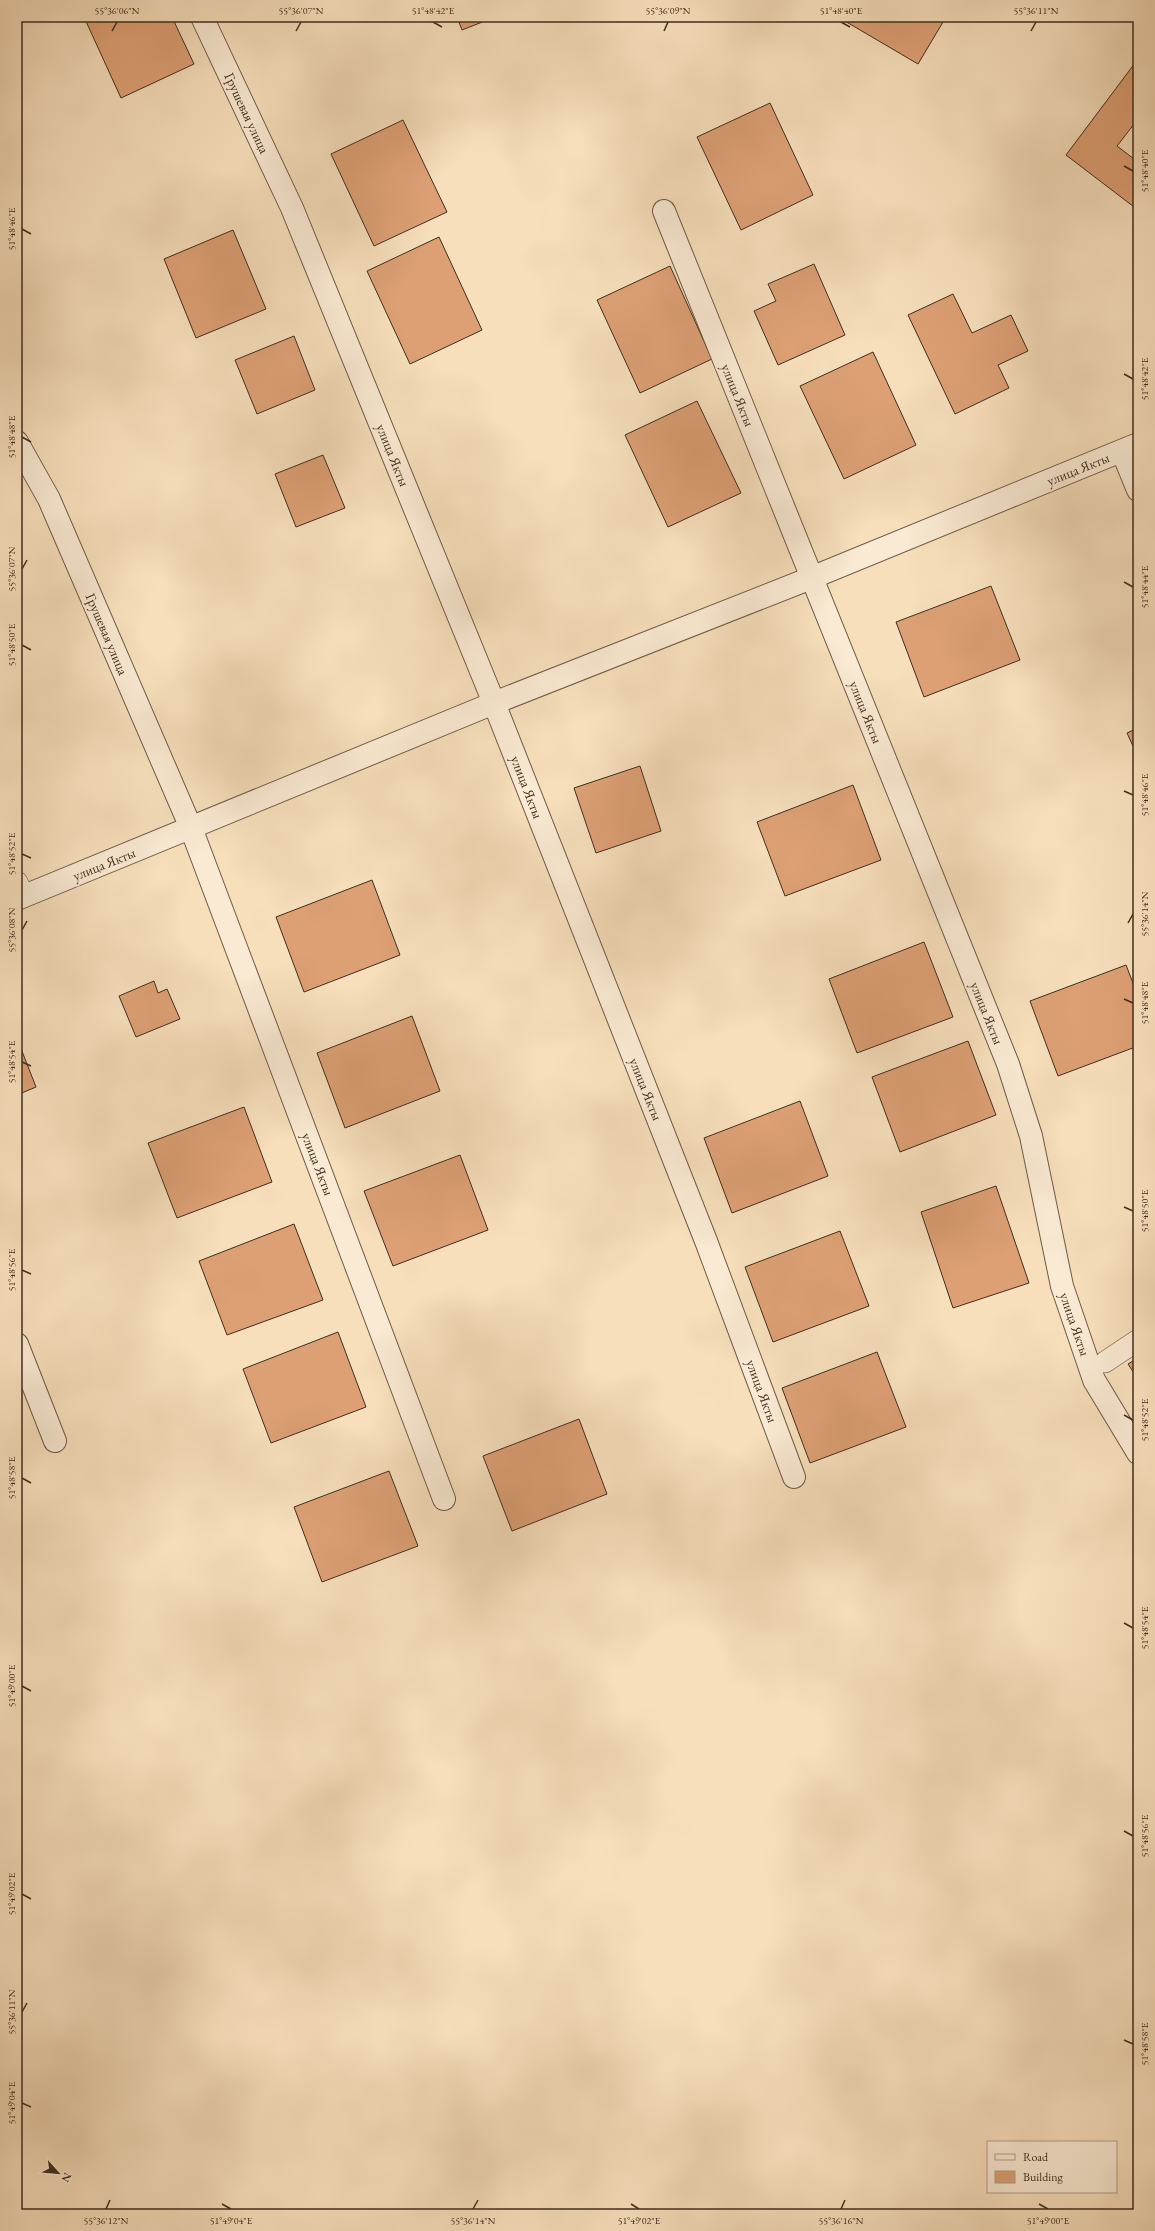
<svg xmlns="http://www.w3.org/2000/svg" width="1155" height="2231" viewBox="0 0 1155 2231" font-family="'EB Garamond',serif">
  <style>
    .building { fill: #dda075; stroke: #412d1d }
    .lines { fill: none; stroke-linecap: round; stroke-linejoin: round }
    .service-casing { stroke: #6e5a45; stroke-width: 22 }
    .minor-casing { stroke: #6e5a45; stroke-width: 24 }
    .service { stroke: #faead3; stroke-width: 21 }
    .minor { stroke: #faead3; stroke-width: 22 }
    .ticks { fill: none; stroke: #412d1d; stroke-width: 1.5 }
    .labels { text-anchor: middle; stroke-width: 4; stroke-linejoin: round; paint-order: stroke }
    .street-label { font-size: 14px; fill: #412d1d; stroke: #faead3 }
    .neatline { fill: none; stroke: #412d1d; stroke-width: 1.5 }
    .ticks-label { font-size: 10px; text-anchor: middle; fill: #412d1d }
  </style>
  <rect width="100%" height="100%" fill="#f7dfbc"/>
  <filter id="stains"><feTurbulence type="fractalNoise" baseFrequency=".005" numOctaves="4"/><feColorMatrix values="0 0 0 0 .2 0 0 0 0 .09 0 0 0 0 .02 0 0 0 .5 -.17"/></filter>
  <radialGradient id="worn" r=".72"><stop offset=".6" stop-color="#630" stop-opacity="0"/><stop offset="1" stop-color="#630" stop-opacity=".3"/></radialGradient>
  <path class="building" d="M84 17H172L194 64 121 98Z
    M457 17H495L462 30Z
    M838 17H946L918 64Z
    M1138 59V119L1117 146 1138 162V210L1066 155Z
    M770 103 813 195 741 230 697 137Z
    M403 120 447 212 374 246 331 154Z
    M233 230 266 309 196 338 164 259Z
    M439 237 482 330 410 364 367 271Z
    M814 264 845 335 778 365 754 311 776 301 768 284Z
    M670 266 712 359 640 393 597 300Z
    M953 294 972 333 1011 315 1028 351 998 365 1009 388 955 414 908 315Z
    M294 336 315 390 257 414 235 360Z
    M873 352 916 445 844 479 800 386Z
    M697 401 741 493 668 527 625 435Z
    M323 455 345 508 296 527 275 474Z
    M991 586 1020 660 924 697 896 622Z
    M1138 728V757L1127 733Z
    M640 766 661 831 596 853 574 788Z
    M853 785 881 860 785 896 757 822Z
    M372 880 400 955 304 992 276 917Z
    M924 942 953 1017 857 1053 829 979Z
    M1126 965 1138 996V1046L1058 1076 1030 1001Z
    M154 981 158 993 167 989 180 1019 136 1037 119 996Z
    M412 1016 440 1091 345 1128 317 1053Z
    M18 1041 36 1087 17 1095V1042Z
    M968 1041 996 1115 900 1152 872 1077Z
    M800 1101 828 1176 732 1213 704 1138Z
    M244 1107 272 1182 177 1218 148 1143Z
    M460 1155 488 1230 393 1266 364 1191Z
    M996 1186 1029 1283 953 1308 921 1212Z
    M294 1224 323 1300 227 1335 199 1261Z
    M840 1231 869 1306 773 1342 745 1267Z
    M338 1332 366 1407 271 1443 243 1369Z
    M877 1352 906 1427 810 1463 782 1388Z
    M1138 1358V1379L1128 1364Z
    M579 1419 607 1494 512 1531 483 1456Z
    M389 1471 418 1546 322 1582 294 1507Z"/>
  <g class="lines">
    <defs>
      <path id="service" d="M17 882 24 896
        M1105 1362 1138 1340"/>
      <path id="minor" d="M202 17 292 208 494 703 706 1241 794 1477
        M664 211 1008 1064 1031 1136 1062 1286 1094 1380 1138 1453
        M17 442 49 499 191 828 444 1499
        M1122 451 1138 490
        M17 899 494 703 811 578 1138 444
        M17 1344 55 1441"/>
    </defs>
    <use href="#service" class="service-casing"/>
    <use href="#minor" class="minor-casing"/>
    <use href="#service" class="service"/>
    <use href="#minor" class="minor"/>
  </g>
  <path class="ticks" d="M433 22 442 27M841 22 850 27M112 31 117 22M296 31 301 22M664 31 668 22M1031 31 1036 22M1124 166 1133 171M22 229 31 234M1124 374 1133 379M22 437 31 442M22 569 27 560M1124 582 1133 587M22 645 31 650M1124 791 1133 795M22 854 31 858M1128 923 1133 914M22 930 27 921M1124 999 1133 1003M22 1062 31 1066M1124 1207 1133 1211M22 1270 31 1274M1124 1415 1133 1420M22 1478 31 1483M1124 1623 1133 1628M22 1686 31 1691M1124 1831 1133 1836M22 1894 31 1899M22 2012 27 2003M1124 2040 1133 2044M22 2103 31 2107M222 2204 231 2209M631 2204 639 2209M1039 2204 1048 2209M106 2209 110 2200M473 2209 478 2200M841 2209 845 2200"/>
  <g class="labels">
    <g class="street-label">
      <text transform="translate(247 113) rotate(65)" y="5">Грушевая улица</text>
      <text transform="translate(738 395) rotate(68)" y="5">улица Якты</text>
      <text transform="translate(393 455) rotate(68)" y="5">улица Якты</text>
      <text transform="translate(1078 469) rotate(-22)" y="5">улица Якты</text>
      <text transform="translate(107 634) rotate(67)" y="5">Грушевая улица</text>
      <text transform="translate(866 712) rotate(68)" y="5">улица Якты</text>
      <text transform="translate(527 787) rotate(69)" y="5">улица Якты</text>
      <text transform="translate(104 864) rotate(-22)" y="5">улица Якты</text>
      <text transform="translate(987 1013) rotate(68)" y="5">улица Якты</text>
      <text transform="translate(646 1089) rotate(68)" y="5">улица Якты</text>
      <text transform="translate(318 1164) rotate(69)" y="5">улица Якты</text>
      <text transform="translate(1075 1324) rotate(71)" y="5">улица Якты</text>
      <text transform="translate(762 1391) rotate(70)" y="5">улица Якты</text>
    </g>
  </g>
  <rect width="1155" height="2231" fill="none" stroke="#f7dfbc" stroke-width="44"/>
  <rect x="987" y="2141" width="130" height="52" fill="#faead3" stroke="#b09e8a"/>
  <rect x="995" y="2154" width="20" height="6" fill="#faead3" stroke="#b09e8a"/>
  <text x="1023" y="2161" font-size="12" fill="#412d1d">Road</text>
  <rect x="995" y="2171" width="20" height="12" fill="#dda075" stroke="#b09e8a"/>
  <text x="1023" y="2181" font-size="12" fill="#412d1d">Building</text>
  <g transform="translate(58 2173) rotate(117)" stroke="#faead3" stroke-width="3" paint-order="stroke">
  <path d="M0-3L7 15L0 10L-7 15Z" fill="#412d1d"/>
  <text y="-6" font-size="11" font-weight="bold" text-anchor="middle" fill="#412d1d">N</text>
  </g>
  <rect x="22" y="22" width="1111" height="2187" class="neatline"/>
  <g class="ticks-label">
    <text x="117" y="14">55°36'06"N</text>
    <text x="301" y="14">55°36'07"N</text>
    <text x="433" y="14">51°48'42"E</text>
    <text x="668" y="14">55°36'09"N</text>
    <text x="841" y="14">51°48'40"E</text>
    <text x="1036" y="14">55°36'11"N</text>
    <text transform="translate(1144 171) rotate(-90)" y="4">51°48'40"E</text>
    <text transform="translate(11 229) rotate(-90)" y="4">51°48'46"E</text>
    <text transform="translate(1144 379) rotate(-90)" y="4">51°48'42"E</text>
    <text transform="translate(11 437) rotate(-90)" y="4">51°48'48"E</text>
    <text transform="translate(11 569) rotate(-90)" y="4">55°36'07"N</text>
    <text transform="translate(1144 587) rotate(-90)" y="4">51°48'44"E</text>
    <text transform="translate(11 645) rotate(-90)" y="4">51°48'50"E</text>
    <text transform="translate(1144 795) rotate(-90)" y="4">51°48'46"E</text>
    <text transform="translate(11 854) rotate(-90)" y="4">51°48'52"E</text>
    <text transform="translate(1144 914) rotate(-90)" y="4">55°36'14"N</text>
    <text transform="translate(11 930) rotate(-90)" y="4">55°36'08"N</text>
    <text transform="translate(1144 1003) rotate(-90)" y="4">51°48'48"E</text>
    <text transform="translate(11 1062) rotate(-90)" y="4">51°48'54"E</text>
    <text transform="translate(1144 1211) rotate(-90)" y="4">51°48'50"E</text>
    <text transform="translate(11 1270) rotate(-90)" y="4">51°48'56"E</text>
    <text transform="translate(1144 1420) rotate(-90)" y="4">51°48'52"E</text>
    <text transform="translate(11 1478) rotate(-90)" y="4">51°48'58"E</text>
    <text transform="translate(1144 1628) rotate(-90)" y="4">51°48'54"E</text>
    <text transform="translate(11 1686) rotate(-90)" y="4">51°49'00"E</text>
    <text transform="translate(1144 1836) rotate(-90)" y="4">51°48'56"E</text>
    <text transform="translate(11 1894) rotate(-90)" y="4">51°49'02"E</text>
    <text transform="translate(11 2012) rotate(-90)" y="4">55°36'11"N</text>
    <text transform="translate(1144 2044) rotate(-90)" y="4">51°48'58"E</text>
    <text transform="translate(11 2103) rotate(-90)" y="4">51°49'04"E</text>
    <text x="106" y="2224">55°36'12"N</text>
    <text x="231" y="2224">51°49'04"E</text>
    <text x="473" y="2224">55°36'14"N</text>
    <text x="639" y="2224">51°49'02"E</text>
    <text x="841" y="2224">55°36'16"N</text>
    <text x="1048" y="2224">51°49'00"E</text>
  </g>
  <rect width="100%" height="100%" filter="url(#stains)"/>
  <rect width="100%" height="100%" fill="url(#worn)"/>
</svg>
